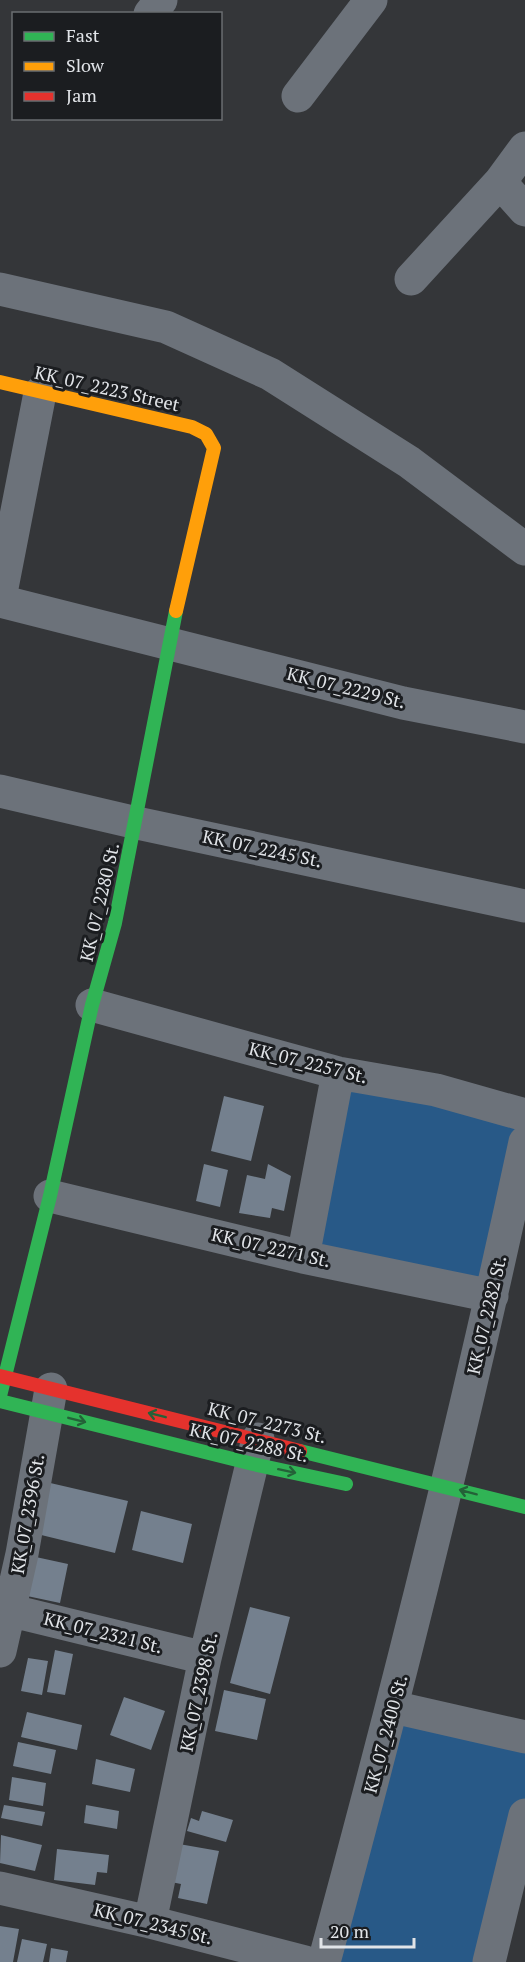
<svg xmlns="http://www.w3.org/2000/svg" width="525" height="1962" viewBox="0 0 525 1962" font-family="'PT Serif',serif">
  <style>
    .green { fill: #285987 }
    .building { fill: #74808e }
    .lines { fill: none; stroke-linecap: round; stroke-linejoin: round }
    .street { stroke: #6c727a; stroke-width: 33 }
    .fast { stroke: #30b455; stroke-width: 14 }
    .slow { stroke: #ff9f0a; stroke-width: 14 }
    .jam { stroke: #e5322d; stroke-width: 14 }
    .oneway { stroke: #246138 }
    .labels { text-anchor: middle; stroke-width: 6; stroke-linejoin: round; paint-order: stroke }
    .street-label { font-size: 18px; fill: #e1e4e8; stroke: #1b1d20 }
  </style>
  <rect width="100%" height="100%" fill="#343639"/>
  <path class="green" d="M338 1073 525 1115 492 1296 303 1257Z
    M393 1707 525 1737V1815L489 1962H324Z"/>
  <path class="building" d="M224 1096 264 1106 251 1161 211 1151Z
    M204 1164 228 1170 220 1207 196 1201Z
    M268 1164 291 1176 284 1211 272 1208 270 1218 239 1213 247 1175 265 1179Z
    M46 1482 128 1501 115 1553 33 1533Z
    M141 1511 192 1524 183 1563 132 1550Z
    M22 1554 68 1564 60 1603 13 1593Z
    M250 1607 290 1617 270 1694 230 1683Z
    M55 1650 73 1654 65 1695 47 1692Z
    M28 1658 48 1661 42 1695 21 1691Z
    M224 1690 266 1699 257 1740 215 1731Z
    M124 1697 165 1711 151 1750 110 1735Z
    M27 1712 82 1725 77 1750 21 1737Z
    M18 1742 56 1750 51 1774 13 1766Z
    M96 1759 135 1769 130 1792 92 1784Z
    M12 1777 46 1783 43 1806 9 1800Z
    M4 1805 45 1812 42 1826 1 1818Z
    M86 1805 119 1811 117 1829 84 1823Z
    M202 1811 233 1820 226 1842 187 1831 191 1818 199 1821Z
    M1 1835 42 1845 35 1871 0 1863Z
    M179 1844 219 1851 207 1904 178 1898 181 1884 171 1882Z
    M57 1849 109 1855 107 1873 97 1872 95 1885 54 1880Z
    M0 1926 19 1929 13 1962H0Z
    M22 1939 47 1944 43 1962H17Z
    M51 1948 68 1951 66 1962H49Z"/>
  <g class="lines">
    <path class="street" d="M150 14 161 0
      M298 96 371 0
      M500 182 525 210
      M411 279 500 182 525 148
      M0 289 166 327 270 374 409 462 525 549
      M0 598 40 393
      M0 601 403 703 525 727
      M0 791 137 823 525 906
      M92 1005 338 1073 436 1090 525 1115
      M50 1196 303 1257 492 1296
      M303 1257 338 1073
      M0 1608 205 1658
      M0 1651 22 1554 51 1389
      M393 1707 525 1737
      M0 1888 150 1922 305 1962
      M150 1922 205 1658 258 1439
      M324 1962C398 1690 466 1418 525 1142
      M489 1962 525 1815"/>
    <path class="fast" d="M0 1396 50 1196 92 1005 115 923 176 611
      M0 1401 253 1464 346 1484
      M300 1451 525 1507"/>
    <path class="slow" d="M0 382 192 427 206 434 214 448 176 611"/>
    <path class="jam" d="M0 1376 300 1451"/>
  </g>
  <defs><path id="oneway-shaft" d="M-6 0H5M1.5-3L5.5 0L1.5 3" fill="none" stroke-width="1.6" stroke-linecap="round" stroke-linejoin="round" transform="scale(1.5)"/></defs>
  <g class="oneway">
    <use href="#oneway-shaft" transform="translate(157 1415) rotate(-166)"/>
    <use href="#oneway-shaft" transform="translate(77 1420) rotate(14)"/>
    <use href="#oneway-shaft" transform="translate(287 1471) rotate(12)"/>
    <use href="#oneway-shaft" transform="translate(468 1492) rotate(-165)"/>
  </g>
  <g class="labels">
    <g class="street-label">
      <text transform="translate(107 389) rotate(13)" y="6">KK_07_2223 Street</text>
      <text transform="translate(346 688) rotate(14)" y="6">KK_07_2229 St.</text>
      <text transform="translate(262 849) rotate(12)" y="6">KK_07_2245 St.</text>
      <text transform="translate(100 902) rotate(-77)" y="6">KK_07_2280 St.</text>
      <text transform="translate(308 1063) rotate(14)" y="6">KK_07_2257 St.</text>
      <text transform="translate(271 1248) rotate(13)" y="6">KK_07_2271 St.</text>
      <text transform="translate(487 1315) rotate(-77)" y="6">KK_07_2282 St.</text>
      <text transform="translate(267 1423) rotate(14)" y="6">KK_07_2273 St.</text>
      <text transform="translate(249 1443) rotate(13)" y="6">KK_07_2288 St.</text>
      <text transform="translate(28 1514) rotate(-80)" y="6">KK_07_2396 St.</text>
      <text transform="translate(103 1633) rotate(14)" y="6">KK_07_2321 St.</text>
      <text transform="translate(199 1692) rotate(-78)" y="6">KK_07_2398 St.</text>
      <text transform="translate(386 1734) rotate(-75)" y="6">KK_07_2400 St.</text>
      <text transform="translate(153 1924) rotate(14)" y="6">KK_07_2345 St.</text>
    </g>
  </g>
  <rect x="12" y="12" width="210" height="108" fill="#1b1d20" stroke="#6a6d70" stroke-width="1.5"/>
  <rect x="24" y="32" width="30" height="9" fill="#30b455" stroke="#6a6d70" stroke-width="1.5"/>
  <text x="66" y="42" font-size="18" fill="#e1e4e8">Fast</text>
  <rect x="24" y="62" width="30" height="9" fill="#ff9f0a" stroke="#6a6d70" stroke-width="1.5"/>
  <text x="66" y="72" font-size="18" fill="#e1e4e8">Slow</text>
  <rect x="24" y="92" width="30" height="9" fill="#e5322d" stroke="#6a6d70" stroke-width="1.5"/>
  <text x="66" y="102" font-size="18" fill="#e1e4e8">Jam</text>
  <path d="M321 1938v9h93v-9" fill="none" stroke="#e1e4e8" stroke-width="3"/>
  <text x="330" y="1938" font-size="18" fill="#e1e4e8" stroke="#1b1d20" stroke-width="4.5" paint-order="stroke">20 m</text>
</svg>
